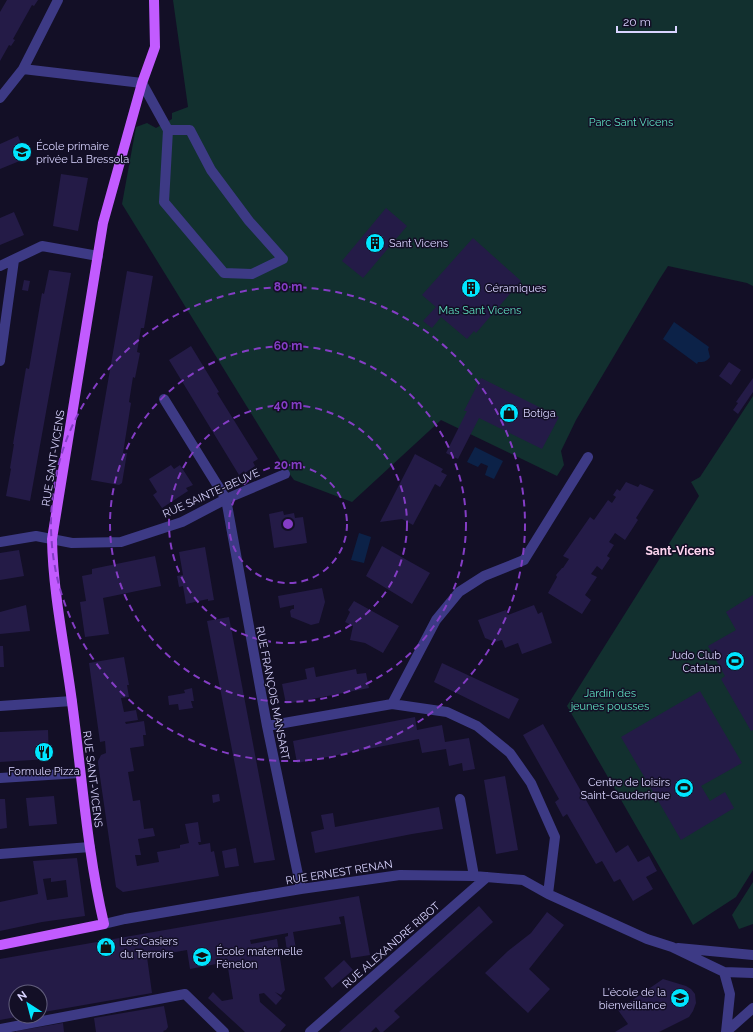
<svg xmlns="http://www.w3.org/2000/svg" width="753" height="1032" viewBox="0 0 753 1032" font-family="Raleway,sans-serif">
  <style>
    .green { fill: #12302f }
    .water { fill: #0c2248 }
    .building { fill: #241b47; fill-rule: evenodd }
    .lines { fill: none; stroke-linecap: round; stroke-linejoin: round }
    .minor { stroke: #3d3a85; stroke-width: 10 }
    .major { stroke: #c25bff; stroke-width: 10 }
    .ring { fill: none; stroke: #843dc5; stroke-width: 2; stroke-dasharray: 7 5 }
    .labels { text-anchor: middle; stroke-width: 3; stroke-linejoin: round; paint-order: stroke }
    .park-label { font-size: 11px; fill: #5fe0c0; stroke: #130f26 }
    .poi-label { font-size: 11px; fill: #d9d4ff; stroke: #130f26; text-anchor: start }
    .street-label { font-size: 11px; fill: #d9d4ff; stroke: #130f26 }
    .neighbourhood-label { font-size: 12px; font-weight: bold; fill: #ffd6f0; stroke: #130f26 }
    .centre { fill: #843dc5; stroke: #130f26; stroke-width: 2 }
    .ring-label { font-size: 12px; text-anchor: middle; font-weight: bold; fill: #843dc5; stroke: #130f26; stroke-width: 3; stroke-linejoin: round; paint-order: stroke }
  </style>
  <rect width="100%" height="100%" fill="#130f26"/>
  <path class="green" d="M173 0H753V286L747 283 668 266 659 280 576 420 561 451 564 465 557 476 441 420 352 502 294 480 283 465 122 204 136 127 147 123 156 128 172 119V113L188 107Z
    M753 396V870L736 897 693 925 567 706 699 496 691 482 700 477Z
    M753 882V924L739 929 732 915Z"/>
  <path class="water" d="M674 322 709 347 708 349 710 357C706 362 704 362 698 362L697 364 663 339Z
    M475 447 503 461 494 479 485 475 488 466 481 463 478 467 467 462Z
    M359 533 371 537 364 563 351 560Z"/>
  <path class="building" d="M7 0H38L34 6 32 5 13 39 15 40 11 46 9 45 0 61V12Z
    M18 136 27 158 0 169V144Z
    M61 174 88 178 78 231 53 226Z
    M386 208 407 226 363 278 342 261Z
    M14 212 24 235 0 245V218Z
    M473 238 521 281 476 333 474 331 467 339 441 317 432 328 423 321 436 307 422 295Z
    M49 270 71 273 30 501 6 496 11 469 10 468 14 444H13L26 368 29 369 42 293 44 294Z
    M127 271 153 276 144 328H141L137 352 140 353 135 378 133 377 129 402 131 403 123 453H127L122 483 119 485 91 480Z
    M24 280 30 281 28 291 22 290Z
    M191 346 219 392 217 393 258 459 253 462 255 466 245 473 244 471 239 475 169 360Z
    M729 362 741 370 731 385 719 376Z
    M481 378 559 417 542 449 479 418 458 459 446 453 467 411H464Z
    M753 378V392L738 414 733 410 738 403 736 402Z
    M415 454 443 469 441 472 447 475 440 487 435 484 413 525 402 519 380 522Z
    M171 465 174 469 180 465 193 485 186 488 188 491 162 508 153 495 157 492 149 479Z
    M626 482 638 487 640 484 654 490 636 518 638 520 625 540 615 533 609 542 614 545 607 556 610 558 602 570 597 566 591 574 597 577 585 595 591 600 582 614 548 593 557 577 556 575 562 568H563L569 559 563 556 590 517 594 520 608 500 612 503 616 497 613 495 617 489 620 491Z
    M283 511 284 515 294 513 295 518 303 517 307 543 274 548 269 514Z
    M382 546 430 573 412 604 366 576Z
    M205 547 214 600 208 601V599L186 604 183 586 179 587 177 576 183 575 179 552Z
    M19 550 24 576 0 580V553Z
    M155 556 161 586 103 598 109 634 85 637 80 602 86 601 82 576 92 574V569Z
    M322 588 325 602 319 623 311 625 291 617 290 611 292 609H294V605L280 608 278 596Z
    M753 595V730L751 731 721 679 725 676 708 646 736 630 726 612Z
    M354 601 399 626 383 653 365 643 350 640 353 626 345 622 350 612 348 610Z
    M26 605 30 631 0 634V612Z
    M534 605 538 614 542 612 552 643 522 654 518 643 505 648 502 640 495 642 485 638 478 620 506 610 508 615Z
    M229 617 275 860 254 863 207 621Z
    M0 646H3L4 667H0Z
    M124 657 129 685H127L129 697 121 698 124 712 136 710 138 720 125 722 126 724 144 721 146 735H143L144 746 130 748 134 771 128 772 133 801 140 800 144 829 153 828 155 836 138 839 141 855H135L137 866 159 862 157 852 180 848V845L189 843 185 824 198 822 201 842H198L199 845 210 843 211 852 214 851 219 876 123 892 116 887 98 763V761L101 755 106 753 105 741 100 742 89 663Z
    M442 663 519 699 509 719 434 682Z
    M314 667 316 677 356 669 357 674 366 673 369 688 286 704 282 684 307 679 305 669Z
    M192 688 194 701H191L193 708 179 710 178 704 169 705 168 696 185 693 184 690Z
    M700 691 742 763 701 786 710 801 725 792 734 808 681 840 621 737Z
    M415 717 417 730 442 725 445 742 469 738 475 769 463 771 462 763 449 766 446 749 422 753 419 739 297 763 293 741Z
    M543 724 616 853 628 845 638 862 649 856 657 871 646 877 653 889 633 901 620 879 614 882 602 861 596 864 567 814 563 817 555 802 559 799 523 735Z
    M48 730 49 759 0 762V732Z
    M505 776 518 850 496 854 484 780Z
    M219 794 220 801 213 803 212 795Z
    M54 796 57 824 29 826 26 798Z
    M0 799H5L7 828 0 829Z
    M439 807 443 829 412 834 315 853 311 832 324 829 321 815 333 813 335 827Z
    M236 848 239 866 225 868 222 851Z
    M77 858 85 916 42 922 0 931V902L38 894 33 861ZM51 878V882L66 880 68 897 47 900 43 879Z
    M359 896 370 955 351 958 344 916 339 917 341 924 293 932 296 949 287 951 285 937 288 936V933L250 940 251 944 277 939 285 990 281 995 275 992 282 998 276 1005 264 993 259 994 260 1002 286 1025 280 1032H245L208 998 213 992 222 1001 233 999 227 962 190 969 187 950 147 957 152 993 44 1012V1009H40V992H16V1017L0 1020V959Z
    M479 906 493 922 394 1011 400 1017 383 1032H380L376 1027 371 1032H339Z
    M547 912 564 925 529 969 550 989 528 1013 485 973 508 951 531 933Z
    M344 960 353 970 332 988 324 978Z
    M663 979 686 986 691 989 695 994 696 1003 693 1011 689 1017 659 1032H615L628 1024 618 1010Z
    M164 1006 168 1027 166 1030 163 1031 164 1032H96L94 1018Z
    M63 1023 64 1032H16V1031Z"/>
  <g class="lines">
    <path class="minor" d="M23 69 142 83 168 130 164 202 224 273 252 274 283 259 249 221 211 170 190 130H168
      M0 98 23 69 58 0
      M0 266 42 246 98 256
      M0 361 14 260
      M164 399 226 499 267 726 301 889
      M0 542 36 536 72 543 121 542 182 522 226 499 285 474
      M392 704 436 620 459 592 484 576 524 560 588 457
      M0 706 72 701
      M267 726 392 704 447 712 477 726 510 753 531 783 555 837 548 894
      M0 778 80 773
      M460 799 474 876
      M0 854 90 847
      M104 924 125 919 301 889 400 875 474 876 523 880 548 894 647 939 672 947 724 972 753 973
      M678 948 753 955
      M724 972 730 994 726 1032
      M0 1029 185 994 224 1032
      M310 1032 487 877
      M726 1032 753 1008"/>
    <path class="major" d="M0 945 104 924C87 851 82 776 72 702 65 648 53 594 52 539L103 223 142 83 155 47 154 0"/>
  </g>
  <g class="ring">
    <circle cx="288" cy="524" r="59"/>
    <circle cx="288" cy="524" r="119"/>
    <circle cx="288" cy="524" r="178"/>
    <circle cx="288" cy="524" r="237"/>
  </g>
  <defs>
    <symbol id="school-disc" viewBox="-11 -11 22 22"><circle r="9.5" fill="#00e5ff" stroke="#130f26"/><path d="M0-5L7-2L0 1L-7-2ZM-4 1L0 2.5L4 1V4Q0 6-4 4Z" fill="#111"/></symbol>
    <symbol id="building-disc" viewBox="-11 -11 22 22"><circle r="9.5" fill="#00e5ff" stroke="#130f26"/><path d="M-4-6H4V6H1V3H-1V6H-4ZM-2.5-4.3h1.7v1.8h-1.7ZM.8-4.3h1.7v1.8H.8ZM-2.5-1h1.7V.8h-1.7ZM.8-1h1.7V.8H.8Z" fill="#111"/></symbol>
    <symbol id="shop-disc" viewBox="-11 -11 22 22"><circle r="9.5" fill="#00e5ff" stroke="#130f26"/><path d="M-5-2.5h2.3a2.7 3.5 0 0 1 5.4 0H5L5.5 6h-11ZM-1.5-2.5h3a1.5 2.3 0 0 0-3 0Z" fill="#111"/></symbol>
    <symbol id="stadium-disc" viewBox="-11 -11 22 22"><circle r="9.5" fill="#00e5ff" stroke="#130f26"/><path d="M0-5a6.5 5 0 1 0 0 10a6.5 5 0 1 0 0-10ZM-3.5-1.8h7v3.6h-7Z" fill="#111"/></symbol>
    <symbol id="restaurant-disc" viewBox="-11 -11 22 22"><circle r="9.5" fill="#00e5ff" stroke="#130f26"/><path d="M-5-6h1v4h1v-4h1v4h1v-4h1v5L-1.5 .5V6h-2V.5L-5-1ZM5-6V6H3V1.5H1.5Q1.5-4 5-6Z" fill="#111"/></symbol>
  </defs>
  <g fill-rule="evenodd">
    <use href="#school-disc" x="11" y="141" width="22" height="22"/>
    <use href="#building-disc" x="364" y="232" width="22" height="22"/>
    <use href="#building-disc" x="460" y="277" width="22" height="22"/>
    <use href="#shop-disc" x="498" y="402" width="22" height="22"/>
    <use href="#stadium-disc" x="724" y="650" width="22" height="22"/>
    <use href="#restaurant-disc" x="33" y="741" width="22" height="22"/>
    <use href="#stadium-disc" x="673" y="777" width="22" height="22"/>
    <use href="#shop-disc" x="95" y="936" width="22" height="22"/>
    <use href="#school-disc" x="191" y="946" width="22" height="22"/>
    <use href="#school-disc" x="669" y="987" width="22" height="22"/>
  </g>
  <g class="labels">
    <g class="park-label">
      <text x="631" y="126">Parc Sant Vicens</text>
      <text x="480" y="314">Mas Sant Vicens</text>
      <text x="610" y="697">Jardin des<tspan x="610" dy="13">jeunes pousses</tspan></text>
    </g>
    <g class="poi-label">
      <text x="36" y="150">École primaire<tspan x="36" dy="13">privée La Bressola</tspan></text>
      <text x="389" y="247">Sant Vicens</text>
      <text x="485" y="292">Céramiques</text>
      <text x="523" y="417">Botiga</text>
      <text x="721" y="659" text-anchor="end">Judo Club<tspan x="721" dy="13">Catalan</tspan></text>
      <text x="44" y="775" text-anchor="middle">Formule Pizza</text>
      <text x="670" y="786" text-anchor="end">Centre de loisirs<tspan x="670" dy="13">Saint-Gauderique</tspan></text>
      <text x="120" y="945">Les Casiers<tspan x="120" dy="13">du Terroirs</tspan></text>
      <text x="216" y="955">École maternelle<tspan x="216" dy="13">Fénelon</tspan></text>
      <text x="666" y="996" text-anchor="end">L'école de la<tspan x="666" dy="13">bienveillance</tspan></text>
    </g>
    <g class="street-label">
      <text transform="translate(53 458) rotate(-81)" y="4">RUE SANT-VICENS</text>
      <text transform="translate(211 493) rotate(-24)" y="4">RUE SAINTE-BEUVE</text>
      <text transform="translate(273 693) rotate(79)" y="4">RUE FRANÇOIS MANSART</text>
      <text transform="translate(93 779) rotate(83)" y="4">RUE SANT-VICENS</text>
      <text transform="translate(339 872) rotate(-9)" y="4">RUE ERNEST RENAN</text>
      <text transform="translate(391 945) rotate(-41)" y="4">RUE ALEXANDRE RIBOT</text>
    </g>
    <g class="neighbourhood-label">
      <text x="680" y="555">Sant-Vicens</text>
    </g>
  </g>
  <circle cx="288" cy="524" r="6" class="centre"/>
  <g class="ring-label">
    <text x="288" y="291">80 m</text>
    <text x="288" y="350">60 m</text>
    <text x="288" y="409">40 m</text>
    <text x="288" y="469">20 m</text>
  </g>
  <g transform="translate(28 1004) rotate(324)"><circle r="19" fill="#130f26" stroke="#625e7d"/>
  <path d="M0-3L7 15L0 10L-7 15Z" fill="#00e5ff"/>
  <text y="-6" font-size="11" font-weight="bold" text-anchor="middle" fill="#d9d4ff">N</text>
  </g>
  <path d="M617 26v6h59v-6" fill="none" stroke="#d9d4ff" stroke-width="2"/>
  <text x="623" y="26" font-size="12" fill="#d9d4ff" stroke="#130f26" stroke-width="3" paint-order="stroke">20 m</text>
</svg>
